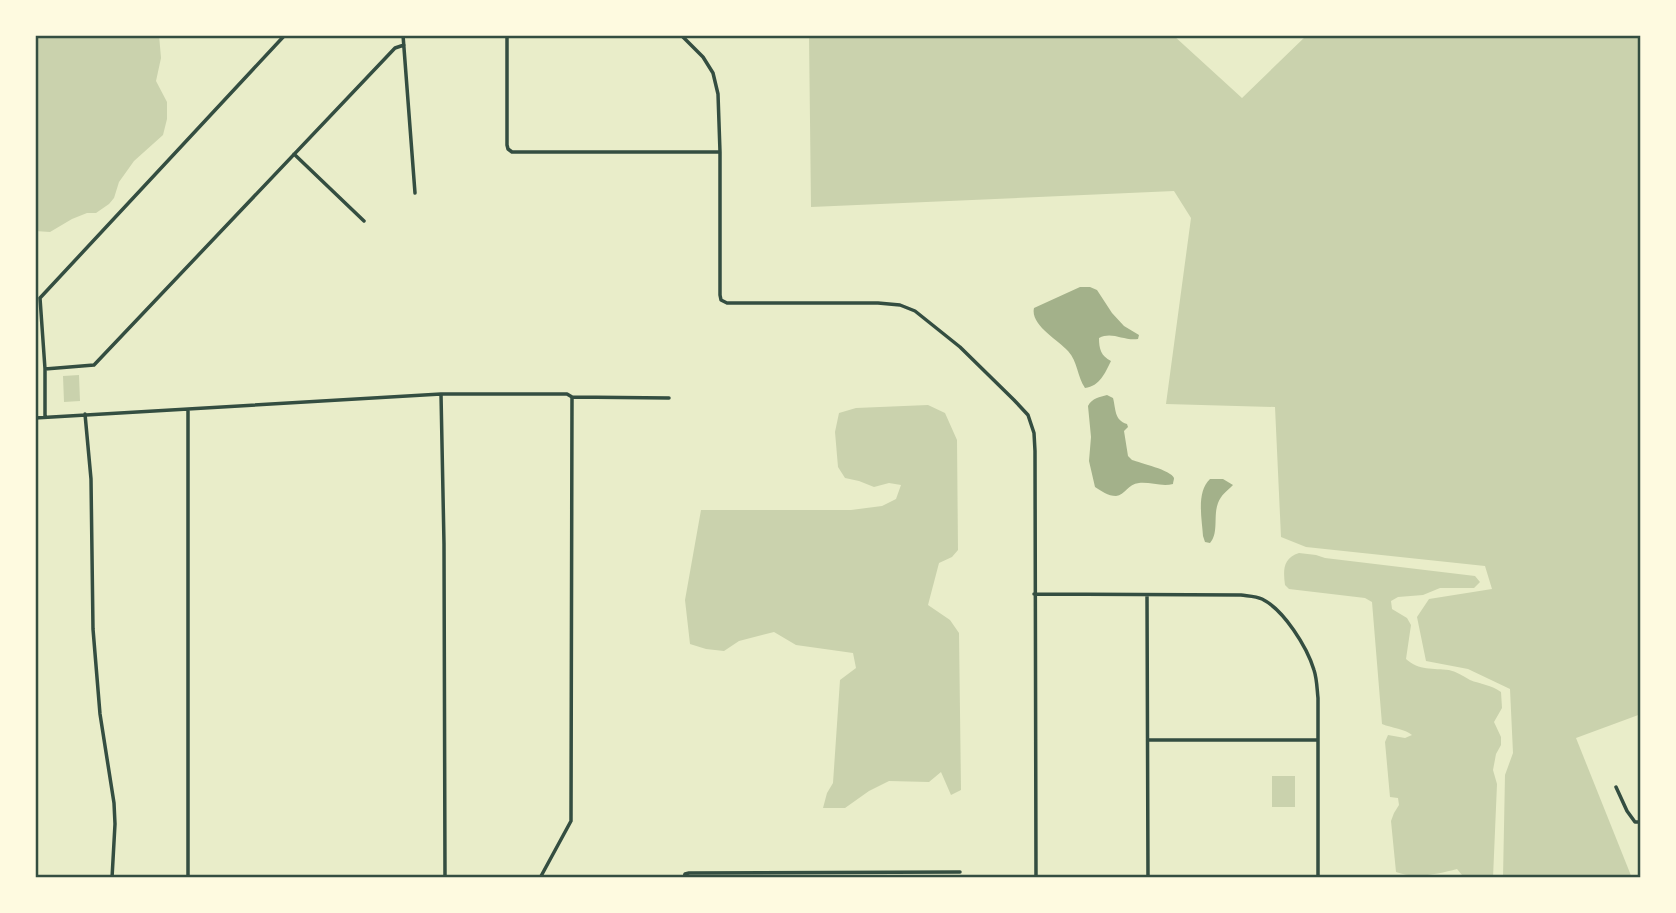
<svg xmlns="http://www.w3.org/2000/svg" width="1676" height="913" viewBox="0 0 1676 913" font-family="'Crimson Pro',serif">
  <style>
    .green { fill: #cad2ad }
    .water { fill: #a3b18a }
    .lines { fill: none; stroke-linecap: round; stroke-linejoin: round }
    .minor { stroke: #344e41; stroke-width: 3.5 }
    .neatline { fill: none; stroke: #344e41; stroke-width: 2.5 }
  </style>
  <rect width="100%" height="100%" fill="#e9edc9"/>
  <path class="green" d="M35 35H159L161 58 156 81 167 102V119L163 135 134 161 119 182 114 198 109 204 96 213H87L72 219 50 232 35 231Z
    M809 35H1173L1242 98 1307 35H1641V714L1576 738 1632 878H1503L1505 775 1513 753 1510 689 1468 669 1426 661 1417 617 1429 599 1492 589 1485 566 1306 547 1281 537 1275 407 1166 404 1191 218 1174 191 811 207Z
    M79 375 80 401 64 402 63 376Z
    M928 405 945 413 957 440 958 550 952 557 939 563 928 605 950 620 959 633 961 790 951 795 941 772 929 782 889 781 869 791 845 808H823L827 793 833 783 840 680 856 668 853 653 796 645 774 632 739 641 724 651 706 649 690 644 685 600 701 510H851L882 506 896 499 901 485 889 483 874 487 859 481 845 478 838 467 835 432 839 413 856 408Z
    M1299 553 1316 555 1325 558 1475 576 1480 582 1474 588H1440L1423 595 1398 597 1391 601 1392 609 1407 618 1411 625 1406 659C1419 671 1433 668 1449 670 1457 672 1463 676 1470 680 1480 684 1492 685 1501 692L1502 708 1494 722 1501 737V745L1496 754 1493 770 1497 784 1493 878H1450L1462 875 1457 869C1439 874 1414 879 1396 872L1391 821 1394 813 1399 805 1398 798 1390 797 1385 742 1388 735 1405 738 1412 735C1405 729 1392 728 1382 724L1372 602 1365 598 1289 589 1285 585C1283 570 1283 558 1299 553Z
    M1272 776H1295V807H1272Z"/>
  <path class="water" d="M1080 287H1090L1097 290 1112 313 1124 326 1139 335 1138 339C1123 341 1112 331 1099 338 1099 349 1101 356 1111 361 1105 373 1100 386 1085 388 1077 376 1078 362 1068 351 1058 340 1030 325 1034 308Z
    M1107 395 1113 398C1116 409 1114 420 1127 424L1128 427 1124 431 1128 456 1132 460C1140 463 1171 470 1174 478 1174 480 1173 482 1173 484 1162 487 1151 482 1139 483 1128 484 1125 495 1116 496 1108 496 1101 491 1095 487L1089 461 1091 437 1088 406C1092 398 1100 397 1107 395Z
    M1210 479H1223L1233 485C1227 491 1221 495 1218 503 1213 516 1219 533 1210 543L1205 542 1203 536C1202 519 1196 492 1210 479Z"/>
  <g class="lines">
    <path class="minor" d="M403 35 415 193
      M507 35V145L508 149 512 152H720
      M681 35 703 57 713 73 718 94 720 152V295L721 300 727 303H878L900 305 915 311 960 347 1014 400 1028 415 1034 433 1035 451 1036 878
      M294 154 364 221
      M45 369 94 365 395 48 404 45
      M441 394 444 544 445 878
      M188 410V878
      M85 414 91 479 93 629 100 714 114 803 115 824 112 878
      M45 417V369L40 298 285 35
      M35 418 441 394H567L572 397 669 398
      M1034 594 1241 595C1247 596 1256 596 1262 599 1284 610 1307 647 1314 670 1317 679 1317 689 1318 698V878
      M1147 595 1148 878
      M1148 740H1318
      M1616 787 1627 811 1635 822H1641
      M540 878 571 821 572 397
      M684 878 685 874 689 873 960 872"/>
  </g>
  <rect width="1676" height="913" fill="none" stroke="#fefae0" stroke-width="74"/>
  <rect x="37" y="37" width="1602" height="839" class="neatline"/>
</svg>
